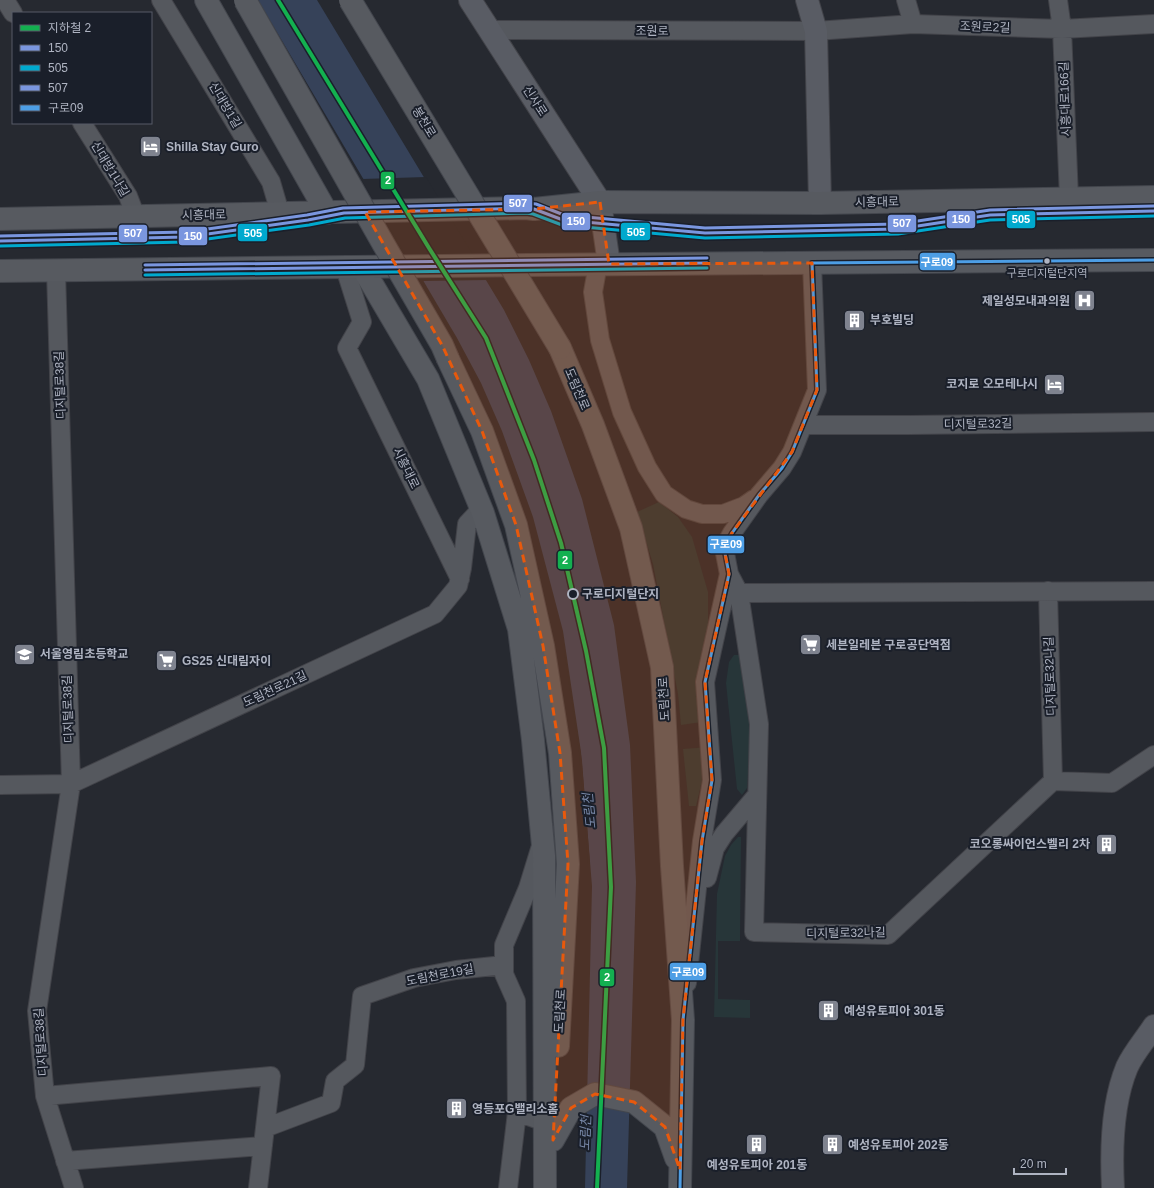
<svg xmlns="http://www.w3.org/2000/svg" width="1154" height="1188" viewBox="0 0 1154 1188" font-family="Helvetica,'Noto Sans KR',sans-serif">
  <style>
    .green { fill: #273639 }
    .water { fill: #364259 }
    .pier { fill: #262930 }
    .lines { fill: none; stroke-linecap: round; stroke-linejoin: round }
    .street-casing { stroke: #424349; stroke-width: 20 }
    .secondary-casing { stroke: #424349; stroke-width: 24 }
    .primary-casing { stroke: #43464d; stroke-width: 24 }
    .street { stroke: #55585e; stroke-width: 18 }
    .secondary { stroke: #595c64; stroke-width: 22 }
    .primary { stroke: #575a60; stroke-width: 22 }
    .primary-bridge-casing { stroke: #43464d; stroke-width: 24; stroke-linecap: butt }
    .primary-bridge { stroke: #575a60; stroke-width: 22 }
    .bus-1-casing { stroke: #1a1f2a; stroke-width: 6 }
    .bus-2-casing { stroke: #1a1f2a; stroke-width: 6 }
    .bus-3-casing { stroke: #1a1f2a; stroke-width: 6 }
    .bus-4-casing { stroke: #1a1f2a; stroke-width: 6 }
    .bus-1 { stroke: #7a96df; stroke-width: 3 }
    .bus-2 { stroke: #00a9ce; stroke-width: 3 }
    .bus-3 { stroke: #7a96df; stroke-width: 3 }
    .bus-4 { stroke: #4d9ee5; stroke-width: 3 }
    .metro-1-casing { stroke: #1a1f2a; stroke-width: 7 }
    .metro-1 { stroke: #13b050; stroke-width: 4 }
    .marked { fill: #e8590c; fill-opacity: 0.2; stroke: #e8590c; stroke-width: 3; stroke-dasharray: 8 5; stroke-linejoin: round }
    .bus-dot { fill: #afb4c2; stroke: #1a1f2a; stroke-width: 1.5 }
    .stop-dot { fill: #1a1f2a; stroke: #afb4c2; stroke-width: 2 }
    .labels { text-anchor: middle; stroke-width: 4; stroke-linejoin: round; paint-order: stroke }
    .bus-label { font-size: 11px; fill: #afb4c2; stroke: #1a1f2a }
    .street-label { font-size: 12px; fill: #afb4c2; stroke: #1a1f2a }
    .poi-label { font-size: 12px; font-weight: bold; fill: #afb4c2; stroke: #1a1f2a; text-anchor: start }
    .stop-label { font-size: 12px; font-weight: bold; fill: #afb4c2; stroke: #1a1f2a; text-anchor: start }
    .water-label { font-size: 13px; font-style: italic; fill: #7989a9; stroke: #1a1f2a }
    .line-badge { stroke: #1a1f2a; stroke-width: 1.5 }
    .badge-label { font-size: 11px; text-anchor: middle; font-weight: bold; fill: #fff }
  </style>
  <rect width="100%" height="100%" fill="#262930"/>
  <path class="green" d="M659 502 678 517 692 537 708 592V721L681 725 678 694 653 564 637 512Z
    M734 655H739L742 659 751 725 747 788 742 795 737 789 726 683 729 662Z
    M710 747 696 806H689L683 749Z
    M738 837H741L740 941H718V999L750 1000V1018L714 1017 717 894 725 856 731 845Z"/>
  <path class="water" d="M258 0H317L504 310 529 360 551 411 582 499 614 625 630 745 636 882 627 1188H585L592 886 581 752 563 631 533 517 502 431 481 383 457 338Z"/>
  <path class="pier" d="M256 0 362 179 426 177 488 280 422 281 454 336 479 384 499 429 479 384 455 339Z
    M564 651 582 761 590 864H588L579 752Z"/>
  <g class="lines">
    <defs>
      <path id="street" d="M5 0 13 13
        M161 0 271 182 278 206 275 214
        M906 0 913 24
        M1058 0 1062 29 1069 198
        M488 30 816 31 913 24 1062 29 1154 24
        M82 123 128 196 136 217
        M812 263 817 390 792 452 782 468 759 495 732 533 724 548 729 574 739 593 759 724 754 932 888 935 1053 781 1048 591
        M598 264 593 292 600 340 622 412 647 467 664 494 686 509 702 514H723L744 506 754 499
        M345 268 362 322 347 348 460 579
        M56 271 71 784 37 1011 45 1096 74 1188
        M803 425H909L1154 422
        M739 593 1154 591
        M1053 781 1112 783 1154 755
        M0 785 71 784 435 614 458 586 462 568 467 524 481 509
        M540 849 528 888 504 945V974L516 1001 517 1112 545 1122
        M707 878 715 848 724 834 757 795
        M687 983 702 841 712 780 705 682 729 574
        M45 1096 271 1076 258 1188
        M265 1128 331 1103 335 1081 355 1065 362 996 414 978 456 970 504 965
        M65 1161 263 1146
        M508 1188 517 1112"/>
      <path id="secondary" d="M470 0 600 202 609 264
        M807 0 816 31 820 203
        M1113 1188C1111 1150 1112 1103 1127 1067 1134 1052 1145 1040 1154 1026"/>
      <path id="primary" d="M206 0 327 213
        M0 219 526 208 534 209 601 202 820 203 1154 197
        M362 267 428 379 483 513 519 629 533 740 544 856 545 1188
        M0 271 528 265 1154 260
        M560 348 593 425 631 528 662 667 672 866 683 1020 680 1188
        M448 359 482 431 516 525 543 646 560 753 568 864 558 1046
        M553 1140 571 1108 595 1094 634 1102 665 1127 676 1158"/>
    </defs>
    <use href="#street" class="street-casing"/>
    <use href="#secondary" class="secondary-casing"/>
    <use href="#primary" class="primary-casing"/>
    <use href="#street" class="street"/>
    <use href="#secondary" class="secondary"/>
    <use href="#primary" class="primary"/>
    <defs>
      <path id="primary-bridge" d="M245 0 384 245 442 345 448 359
        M350 0 560 348"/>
    </defs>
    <use href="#primary-bridge" class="primary-bridge-casing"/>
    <use href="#primary-bridge" class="primary-bridge"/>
    <defs>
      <path id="bus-1" d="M0 241 186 237 308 220 344 213 526 208 534 209 563 220 705 233 898 229 990 215 1154 211
        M145 270 707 263"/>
      <path id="bus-2" d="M0 246 186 242 309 225 345 218 526 213 533 214 562 225 705 238 898 234 990 220 1154 216
        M145 275 707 268"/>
      <path id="bus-3" d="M0 236 186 232 307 215 343 208 526 203 536 204 564 215 705 228 898 224 990 210 1154 206
        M145 265 707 258"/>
      <path id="bus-4" d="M680 1188 683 1020 702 841 712 780 705 682 729 574 724 548 732 533 759 495 782 468 792 452 817 390 812 263 1154 260"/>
    </defs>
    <use href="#bus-1" class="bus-1-casing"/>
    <use href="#bus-2" class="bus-2-casing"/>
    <use href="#bus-3" class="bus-3-casing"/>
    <use href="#bus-4" class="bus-4-casing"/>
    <use href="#bus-1" class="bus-1"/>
    <use href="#bus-2" class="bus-2"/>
    <use href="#bus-3" class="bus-3"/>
    <use href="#bus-4" class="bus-4"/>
    <defs>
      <path id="metro-1" d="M278 0 429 248 486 338 534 460 561 543 586 651 604 748 611 887 597 1188"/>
    </defs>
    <use href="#metro-1" class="metro-1-casing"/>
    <use href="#metro-1" class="metro-1"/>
  </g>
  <path class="marked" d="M600 202 609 264 812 263 817 390 792 452 732 533 724 548 729 574 705 682 712 780 702 841 683 1020 680 1170 665 1127 634 1102 595 1094 571 1108 553 1140 568 864 560 753 543 646 516 525 482 431 442 345 365 212 534 209Z"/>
  <defs>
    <symbol id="hotel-square" viewBox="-11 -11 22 22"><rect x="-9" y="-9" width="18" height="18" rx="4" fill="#7f838f" stroke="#1a1f2a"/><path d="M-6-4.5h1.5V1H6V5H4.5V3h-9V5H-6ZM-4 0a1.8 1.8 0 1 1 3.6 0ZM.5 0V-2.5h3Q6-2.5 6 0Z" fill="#fff"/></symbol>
    <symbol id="hospital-square" viewBox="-11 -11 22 22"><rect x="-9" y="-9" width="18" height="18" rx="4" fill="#7f838f" stroke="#1a1f2a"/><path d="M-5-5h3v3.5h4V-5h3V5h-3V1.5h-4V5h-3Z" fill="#fff"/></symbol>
    <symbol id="building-square" viewBox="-11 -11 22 22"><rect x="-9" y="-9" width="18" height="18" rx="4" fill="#7f838f" stroke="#1a1f2a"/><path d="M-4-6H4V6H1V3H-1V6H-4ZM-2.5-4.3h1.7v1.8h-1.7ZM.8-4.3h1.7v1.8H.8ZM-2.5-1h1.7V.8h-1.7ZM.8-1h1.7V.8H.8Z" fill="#fff"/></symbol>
    <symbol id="supermarket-square" viewBox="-11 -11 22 22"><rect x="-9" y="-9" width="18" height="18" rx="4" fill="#7f838f" stroke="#1a1f2a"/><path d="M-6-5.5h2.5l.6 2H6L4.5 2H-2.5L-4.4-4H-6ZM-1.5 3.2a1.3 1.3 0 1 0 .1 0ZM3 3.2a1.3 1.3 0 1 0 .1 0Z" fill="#fff"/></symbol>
    <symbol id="school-square" viewBox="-11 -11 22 22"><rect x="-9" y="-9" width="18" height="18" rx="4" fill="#7f838f" stroke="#1a1f2a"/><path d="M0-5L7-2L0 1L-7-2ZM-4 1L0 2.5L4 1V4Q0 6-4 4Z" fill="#fff"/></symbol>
  </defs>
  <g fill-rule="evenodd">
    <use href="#hotel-square" x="138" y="134" width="25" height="25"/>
    <use href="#hospital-square" x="1072" y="288" width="25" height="25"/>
    <use href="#building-square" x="842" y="308" width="25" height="25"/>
    <use href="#hotel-square" x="1042" y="372" width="25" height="25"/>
    <use href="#supermarket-square" x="798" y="632" width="25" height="25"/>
    <use href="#school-square" x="12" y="642" width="25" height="25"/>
    <use href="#supermarket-square" x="154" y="648" width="25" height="25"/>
    <use href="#building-square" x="1094" y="832" width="25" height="25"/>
    <use href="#building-square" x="816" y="998" width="25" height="25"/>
    <use href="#building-square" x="444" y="1096" width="25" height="25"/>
    <use href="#building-square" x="744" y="1132" width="25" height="25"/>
    <use href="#building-square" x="820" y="1132" width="25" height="25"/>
  </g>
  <circle class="bus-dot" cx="1047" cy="261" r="3.5"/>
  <circle class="stop-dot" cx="573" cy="594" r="5"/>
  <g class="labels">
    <g class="bus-label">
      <text x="1047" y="277">구로디지털단지역</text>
    </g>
    <g class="street-label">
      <text transform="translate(985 27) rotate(2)" y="4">조원로2길</text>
      <text x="652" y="35">조원로</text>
      <text transform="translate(1065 99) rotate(-92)" y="4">시흥대로166길</text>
      <text transform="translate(535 101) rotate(57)" y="4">신사로</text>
      <text transform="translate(225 105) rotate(59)" y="4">신대방1길</text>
      <text transform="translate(424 122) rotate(59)" y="4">봉천로</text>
      <text transform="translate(110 169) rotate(59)" y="4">신대방1나길</text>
      <text transform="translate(877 202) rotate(-1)" y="4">시흥대로</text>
      <text transform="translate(204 215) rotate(-1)" y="4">시흥대로</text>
      <text transform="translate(60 385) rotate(-92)" y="4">디지털로38길</text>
      <text transform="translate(577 389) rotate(67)" y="4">도림천로</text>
      <text transform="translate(978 424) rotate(-1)" y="4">디지털로32길</text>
      <text transform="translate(406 468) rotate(64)" y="4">시흥대로</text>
      <text transform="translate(1050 676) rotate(-92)" y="4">디지털로32나길</text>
      <text transform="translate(275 689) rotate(-25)" y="4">도림천로21길</text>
      <text transform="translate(664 699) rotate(-93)" y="4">도림천로</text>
      <text transform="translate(68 709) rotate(-92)" y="4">디지털로38길</text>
      <text transform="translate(846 933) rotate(-1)" y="4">디지털로32나길</text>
      <text transform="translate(440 975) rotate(-11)" y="4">도림천로19길</text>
      <text transform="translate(560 1011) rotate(-87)" y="4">도림천로</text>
      <text transform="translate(41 1042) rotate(-94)" y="4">디지털로38길</text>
    </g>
    <g class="poi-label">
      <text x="166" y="151">Shilla Stay Guro</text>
      <text x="1070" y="305" text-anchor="end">제일성모내과의원</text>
      <text x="870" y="324">부호빌딩</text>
      <text x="1038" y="388" text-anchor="end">코지로 오모테나시</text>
      <text x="826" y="649">세븐일레븐 구로공단역점</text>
      <text x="40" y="658">서울영림초등학교</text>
      <text x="182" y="665">GS25 신대림자이</text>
      <text x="1090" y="848" text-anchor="end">코오롱싸이언스벨리 2차</text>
      <text x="844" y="1015">예성유토피아 301동</text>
      <text x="472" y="1113">영등포G밸리소홈</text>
      <text x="848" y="1149">예성유토피아 202동</text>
      <text x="757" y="1169" text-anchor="middle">예성유토피아 201동</text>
    </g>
    <g class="stop-label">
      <text x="582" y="598">구로디지털단지</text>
    </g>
    <g class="water-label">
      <text transform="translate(589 811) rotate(-96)" y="5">도림천</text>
      <text transform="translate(585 1133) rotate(-88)" y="5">도림천</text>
    </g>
  </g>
  <g class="line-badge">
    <rect x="380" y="171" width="15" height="19" rx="4" fill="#13b050"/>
    <rect x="503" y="194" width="30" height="19" rx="4" fill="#7a96df"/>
    <rect x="1006" y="210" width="30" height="19" rx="4" fill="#00a9ce"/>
    <rect x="946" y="210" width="30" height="19" rx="4" fill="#7a96df"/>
    <rect x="561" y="212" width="30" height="19" rx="4" fill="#7a96df"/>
    <rect x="887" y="214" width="30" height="19" rx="4" fill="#7a96df"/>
    <rect x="620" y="222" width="31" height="19" rx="4" fill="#00a9ce"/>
    <rect x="237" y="223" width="31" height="19" rx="4" fill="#00a9ce"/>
    <rect x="118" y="224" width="30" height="19" rx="4" fill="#7a96df"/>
    <rect x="178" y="226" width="30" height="20" rx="4" fill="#7a96df"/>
    <rect x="919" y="252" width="37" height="19" rx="4" fill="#4d9ee5"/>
    <rect x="707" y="535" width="38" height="19" rx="4" fill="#4d9ee5"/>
    <rect x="557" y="550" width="16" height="20" rx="4" fill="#13b050"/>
    <rect x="669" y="962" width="38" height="19" rx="4" fill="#4d9ee5"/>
    <rect x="599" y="968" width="16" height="19" rx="4" fill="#13b050"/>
  </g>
  <g class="badge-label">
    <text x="388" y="184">2</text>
    <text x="518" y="207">507</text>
    <text x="1021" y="223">505</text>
    <text x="961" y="223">150</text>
    <text x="576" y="225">150</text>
    <text x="902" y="227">507</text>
    <text x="636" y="236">505</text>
    <text x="253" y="237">505</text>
    <text x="133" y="237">507</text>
    <text x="193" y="240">150</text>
    <text x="937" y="266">구로09</text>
    <text x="726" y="548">구로09</text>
    <text x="565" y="564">2</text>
    <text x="688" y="976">구로09</text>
    <text x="607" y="981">2</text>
  </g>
  <rect x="12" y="12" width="140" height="112" fill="#1a1f2a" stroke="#565b67"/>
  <rect x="20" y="25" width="20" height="6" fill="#13b050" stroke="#565b67"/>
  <text x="48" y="32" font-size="12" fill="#afb4c2">지하철 2</text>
  <rect x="20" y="45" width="20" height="6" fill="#7a96df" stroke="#565b67"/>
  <text x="48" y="52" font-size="12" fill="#afb4c2">150</text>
  <rect x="20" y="65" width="20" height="6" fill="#00a9ce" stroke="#565b67"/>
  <text x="48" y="72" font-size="12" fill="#afb4c2">505</text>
  <rect x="20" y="85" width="20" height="6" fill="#7a96df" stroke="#565b67"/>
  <text x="48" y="92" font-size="12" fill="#afb4c2">507</text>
  <rect x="20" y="105" width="20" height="6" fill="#4d9ee5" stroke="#565b67"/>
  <text x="48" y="112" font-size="12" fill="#afb4c2">구로09</text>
  <path d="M1014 1168v6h52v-6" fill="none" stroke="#afb4c2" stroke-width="2"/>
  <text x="1020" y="1168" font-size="12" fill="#afb4c2" stroke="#1a1f2a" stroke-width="3" paint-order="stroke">20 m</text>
</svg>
